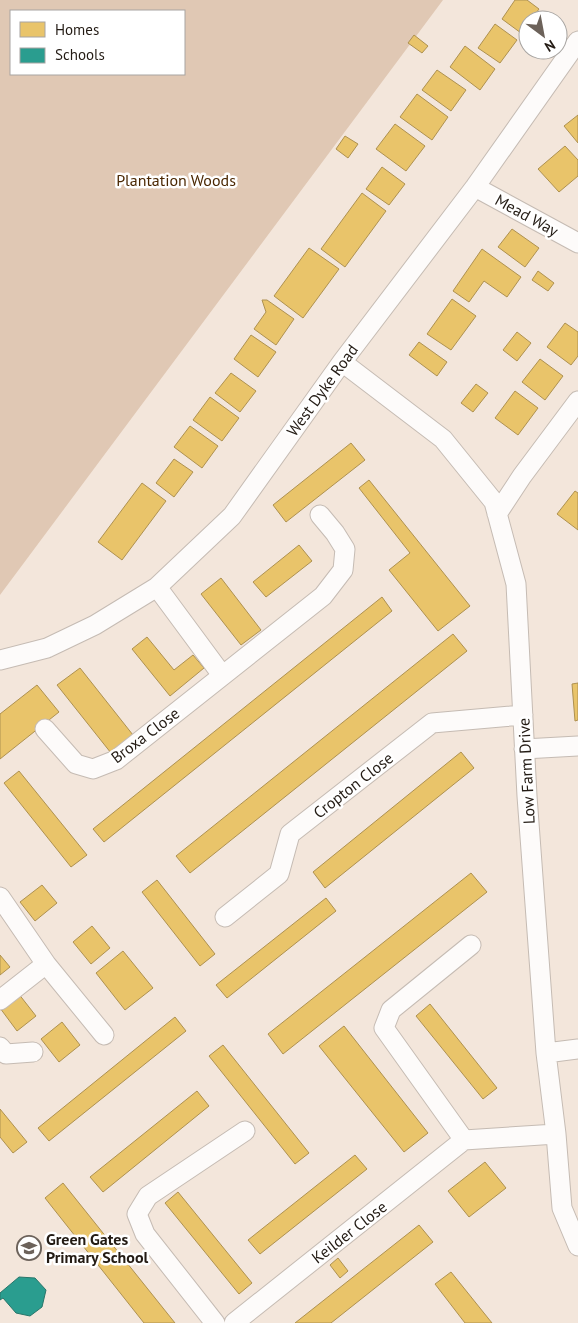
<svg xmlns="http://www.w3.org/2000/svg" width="578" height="1323" viewBox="0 0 578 1323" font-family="'PT Sans',sans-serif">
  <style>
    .green { fill: #e0c8b4; fill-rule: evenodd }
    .homes { fill: #e9c46a; stroke: #ae9150 }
    .schools { fill: #2a9d8f; stroke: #28766a }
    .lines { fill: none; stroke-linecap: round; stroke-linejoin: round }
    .minor-casing { stroke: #c5bbb3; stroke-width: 21 }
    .minor { stroke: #fdfbfa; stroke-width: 19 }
    .labels { text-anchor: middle; stroke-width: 5; stroke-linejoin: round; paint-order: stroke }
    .park-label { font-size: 16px; fill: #4a2702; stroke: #fff }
    .street-label { font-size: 16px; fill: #231b14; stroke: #fff }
    .poi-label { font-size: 16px; font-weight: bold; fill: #231b14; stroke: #fff; text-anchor: start }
  </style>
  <rect width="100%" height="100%" fill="#f3e6db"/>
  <path class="green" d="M0 0H443L0 595ZM11 11H184V74H11Z"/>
  <path class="homes" d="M515 0H527L539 9 531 20H528V24L521 33 502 19Z
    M495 24 517 40 500 63 478 48Z
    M414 35 428 46 422 53 408 43Z
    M465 46 495 69 480 90 450 67Z
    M437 70 466 90 451 111 422 90Z
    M417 94 448 117 432 140 400 117Z
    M578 115V143L564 126Z
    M395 124 425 146 406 171 376 149Z
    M345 136 358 144 348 158 336 149Z
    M565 146 578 160V176L559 192 538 169Z
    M382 167 405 184 389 205 366 189Z
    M362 193 386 211 345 267 321 249Z
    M512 229 539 248 525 267 498 247Z
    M309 248 339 269 303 318 274 296Z
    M482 249 521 277 507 297 484 281 469 302 453 291Z
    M538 271 554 283 548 291 532 280Z
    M452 299 476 316 451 350 427 334Z
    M262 300H267L294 319 276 345 254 329 266 312Z
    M565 323 578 332V356L571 365 547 347Z
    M517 332 531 343 517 361 503 350Z
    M251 335 276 352 258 377 234 359Z
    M419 342 447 362 437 376 409 355Z
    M540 359 563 376 545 400 522 382Z
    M231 373 256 391 240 412 215 393Z
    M476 384 488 393 473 412 461 403Z
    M515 391 538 408 518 435 495 418Z
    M210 397 239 418 222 441 193 420Z
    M190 426 218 446 202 468 174 447Z
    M351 443 365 460 286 522 273 505Z
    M174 459 193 472 174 497 156 483Z
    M369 480 470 606 438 631 389 570 410 553 359 488Z
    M142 483 166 501 122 560 98 542Z
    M575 491 578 493V530L557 514Z
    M299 545 312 561 266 597 253 582Z
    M221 578 261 630 241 645 201 594Z
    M382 597 392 611 104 842 93 829Z
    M453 634 467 651 190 873 176 856Z
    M147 637 174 670 193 655 204 668 170 696 132 649Z
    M80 668 133 735 111 753 57 685Z
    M578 683V720L575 721 572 684Z
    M37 685 59 712 0 759V714Z
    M461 752 474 768 325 888 313 872Z
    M19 771 87 855 71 867 4 783Z
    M471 873 487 892 283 1054 268 1034Z
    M157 880 215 954 200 966 142 892Z
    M42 885 57 903 35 921 20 902Z
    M326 898 336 911 227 998 216 985Z
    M92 926 110 948 91 964 73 942Z
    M123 951 153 988 125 1010 96 973Z
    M0 955 10 967 0 975Z
    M18 993 36 1016 17 1031 0 1008Z
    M430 1004 497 1088 483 1099 416 1016Z
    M175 1017 186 1031 49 1141 38 1128Z
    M62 1022 80 1045 59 1062 41 1039Z
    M344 1026 428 1133 404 1152 319 1046Z
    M223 1045 309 1153 295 1164 209 1056Z
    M197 1091 209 1106 103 1192 90 1177Z
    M0 1109 27 1142 13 1153 0 1137Z
    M355 1155 367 1169 260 1254 248 1240Z
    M485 1162 506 1188 469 1217 448 1191Z
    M63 1183 175 1323H144L45 1198Z
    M178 1192 252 1283 239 1294 165 1203Z
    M419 1225 433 1242 331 1323H295Z
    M338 1258 348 1271 340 1278 330 1265Z
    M451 1272 492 1323H465L435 1284Z"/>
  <path class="schools" d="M19 1277 35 1278 46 1290 42 1307 30 1316 16 1313 3 1298 0 1300V1293Z"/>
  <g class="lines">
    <defs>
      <path id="minor" d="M475 187 578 243
        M342 362 443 439 494 502 516 584 527 796 546 1053 556 1134 562 1208 578 1246
        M497 514 522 476 578 401
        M157 587 222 675
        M0 660 47 648 95 625 157 587 232 516 342 362 475 187 578 41
        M45 729 76 764 93 769 116 760 323 596 343 570 345 549 335 533 320 515
        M524 749 578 746
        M0 897 46 964 0 1000
        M225 917 279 874 290 834 432 723 523 715
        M46 964 104 1035
        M0 1047 6 1054 33 1052
        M546 1053 578 1049
        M464 1140 384 1028 391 1010 471 945
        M215 1323 145 1234 137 1214 148 1196 245 1131
        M234 1323 464 1140 556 1134"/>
    </defs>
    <use href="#minor" class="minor-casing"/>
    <use href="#minor" class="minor"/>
  </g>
  <defs>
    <symbol id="school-ring" viewBox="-11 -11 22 22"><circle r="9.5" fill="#fff" stroke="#6c625a" stroke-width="1.5"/><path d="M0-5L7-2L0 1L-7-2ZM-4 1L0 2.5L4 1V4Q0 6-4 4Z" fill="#6c625a"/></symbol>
  </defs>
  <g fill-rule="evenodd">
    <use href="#school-ring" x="15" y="1234" width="28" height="28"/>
  </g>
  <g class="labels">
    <g class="park-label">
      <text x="176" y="186">Plantation Woods</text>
    </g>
    <g class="street-label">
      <text transform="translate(527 215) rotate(29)" y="6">Mead Way</text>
      <text transform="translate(322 390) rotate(-54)" y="6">West Dyke Road</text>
      <text transform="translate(145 735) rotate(-37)" y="6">Broxa Close</text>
      <text transform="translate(526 771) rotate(-93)" y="6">Low Farm Drive</text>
      <text transform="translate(353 785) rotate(-38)" y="6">Cropton Close</text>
      <text transform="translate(349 1232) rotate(-38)" y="6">Keilder Close</text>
    </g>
    <g class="poi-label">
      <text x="46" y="1245">Green Gates<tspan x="46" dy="18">Primary School</tspan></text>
    </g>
  </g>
  <rect x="10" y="10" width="175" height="65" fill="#ffffff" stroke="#a7a4a1"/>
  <rect x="20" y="22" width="25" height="15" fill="#e9c46a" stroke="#a7a4a1"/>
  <text x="55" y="35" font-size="15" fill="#231b14">Homes</text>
  <rect x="20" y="48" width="25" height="15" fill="#2a9d8f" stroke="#a7a4a1"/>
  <text x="55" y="60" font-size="15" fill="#231b14">Schools</text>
  <g transform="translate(543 35) rotate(148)"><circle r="24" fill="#ffffff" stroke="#a7a4a1"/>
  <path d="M0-4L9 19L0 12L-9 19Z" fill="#6c625a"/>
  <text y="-8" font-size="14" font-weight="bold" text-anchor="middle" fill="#231b14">N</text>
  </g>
</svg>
